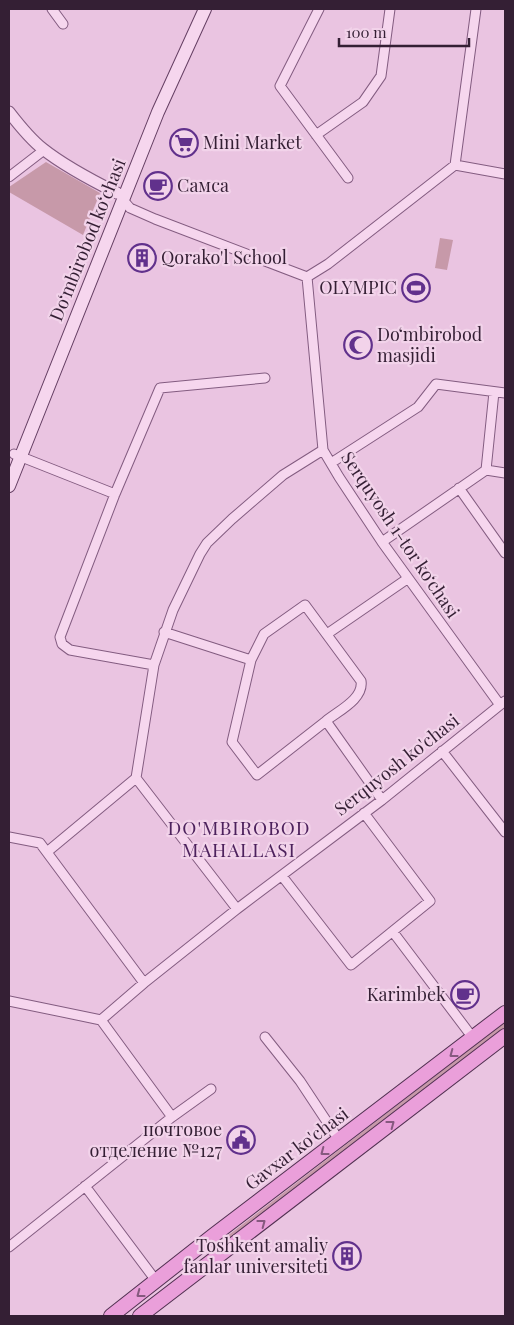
<svg xmlns="http://www.w3.org/2000/svg" width="514" height="1325" viewBox="0 0 514 1325" font-family="'Playfair Display',serif">
  <style>
    .green { fill: #c799a9 }
    .lines { fill: none; stroke-linecap: round; stroke-linejoin: round }
    .minor-casing { stroke: #835c80; stroke-width: 11 }
    .tertiary-casing { stroke: #835c80; stroke-width: 13 }
    .secondary-casing { stroke: #653f63; stroke-width: 14 }
    .primary-casing { stroke: #513051; stroke-width: 16 }
    .minor { stroke: #f6d6ee; stroke-width: 9 }
    .tertiary { stroke: #f6d6ee; stroke-width: 11 }
    .secondary { stroke: #f6d6ee; stroke-width: 12 }
    .primary { stroke: #ea9fda; stroke-width: 14 }
    .oneway { stroke: #86597f }
    .labels { text-anchor: middle; stroke-width: 4.5; stroke-linejoin: round; paint-order: stroke }
    .poi-label { font-size: 18px; fill: #341f34; stroke: #f2d3ea; text-anchor: start }
    .street-label { font-size: 18px; fill: #341f34; stroke: #f2d3ea }
    .neighbourhood-label { font-size: 19px; letter-spacing: 1px; fill: #4d225d; stroke: #f2d3ea }
  </style>
  <rect width="100%" height="100%" fill="#eac4e1"/>
  <path class="green" d="M46 162 100 193 83 235 9 192V187Z
    M440 238 453 240 447 270 435 268Z
    M505 1022V1029L229 1241 226 1237Z"/>
  <g class="lines">
    <defs>
      <path id="minor" d="M52 9 63 24
        M319 9 280 86 348 178
        M316 135 363 102 381 76 390 9
        M455 165 476 9
        M455 165 505 174
        M9 177 44 150
        M123 200 130 208 155 219 307 277
        M307 277 323 450 339 477 382 542 500 705
        M307 277 328 264 455 165
        M14 454 115 494
        M331 463 418 407 436 384 505 393
        M486 470 505 473
        M459 488 505 553
        M382 542 486 470 494 392
        M164 632 251 660
        M327 634 407 579
        M154 665 70 650 62 644 60 637 115 494 160 388 265 378
        M326 721 257 775 232 742 251 660 264 634 305 605 361 681C364 699 338 711 326 721L382 800
        M442 751 505 832
        M136 778 237 909
        M9 837 40 843 144 983
        M47 852 136 778 154 665 173 610 200 554 207 543 232 519 283 475 323 450
        M282 876 351 965 430 901 364 813
        M393 932 473 1038
        M9 1001 101 1020 172 1117 9 1247
        M101 1020 144 983 237 909 382 800 505 701
        M265 1037 300 1081 339 1140
        M172 1117 211 1089
        M85 1186 157 1282"/>
      <path id="tertiary" d="M9 112C19 125 30 139 43 149 63 165 95 182 117 193"/>
      <path id="secondary" d="M9 486 158 112 205 9"/>
      <path id="primary" d="M111 1316 214 1235 505 1013
        M140 1316 505 1036"/>
    </defs>
    <use href="#minor" class="minor-casing"/>
    <use href="#tertiary" class="tertiary-casing"/>
    <use href="#secondary" class="secondary-casing"/>
    <use href="#primary" class="primary-casing"/>
    <use href="#minor" class="minor"/>
    <use href="#tertiary" class="tertiary"/>
    <use href="#secondary" class="secondary"/>
    <use href="#primary" class="primary"/>
  </g>
  <defs><path id="oneway-chevron" d="M-2-3.5L2.5 0L-2 3.5" fill="none" stroke-width="1.6" stroke-linecap="round" stroke-linejoin="round" transform="scale(1.25)"/></defs>
  <g class="oneway">
    <use href="#oneway-chevron" transform="translate(453 1054) rotate(143)"/>
    <use href="#oneway-chevron" transform="translate(391 1124) rotate(-37)"/>
    <use href="#oneway-chevron" transform="translate(324 1152) rotate(143)"/>
    <use href="#oneway-chevron" transform="translate(262 1223) rotate(-37)"/>
    <use href="#oneway-chevron" transform="translate(140 1294) rotate(143)"/>
  </g>
  <defs>
    <symbol id="supermarket-ring" viewBox="-11 -11 22 22"><circle r="9.5" fill="#f2d3ea" stroke="#61318c" stroke-width="1.5"/><path d="M-6-5.5h2.5l.6 2H6L4.5 2H-2.5L-4.4-4H-6ZM-1.5 3.2a1.3 1.3 0 1 0 .1 0ZM3 3.2a1.3 1.3 0 1 0 .1 0Z" fill="#61318c"/></symbol>
    <symbol id="cafe-ring" viewBox="-11 -11 22 22"><circle r="9.5" fill="#f2d3ea" stroke="#61318c" stroke-width="1.5"/><path d="M-5.5-4.5H6V0H3Q3 3.5 0 3.5H-2.5Q-5.5 3.5-5.5 0ZM3-3.2v2h1.7v-2ZM-6 4.5H4V6H-6Z" fill="#61318c"/></symbol>
    <symbol id="building-ring" viewBox="-11 -11 22 22"><circle r="9.5" fill="#f2d3ea" stroke="#61318c" stroke-width="1.5"/><path d="M-4-6H4V6H1V3H-1V6H-4ZM-2.5-4.3h1.7v1.8h-1.7ZM.8-4.3h1.7v1.8H.8ZM-2.5-1h1.7V.8h-1.7ZM.8-1h1.7V.8H.8Z" fill="#61318c"/></symbol>
    <symbol id="stadium-ring" viewBox="-11 -11 22 22"><circle r="9.5" fill="#f2d3ea" stroke="#61318c" stroke-width="1.5"/><path d="M0-5a6.5 5 0 1 0 0 10a6.5 5 0 1 0 0-10ZM-3.5-1.8h7v3.6h-7Z" fill="#61318c"/></symbol>
    <symbol id="mosque-ring" viewBox="-11 -11 22 22"><circle r="9.5" fill="#f2d3ea" stroke="#61318c" stroke-width="1.5"/><path d="M3.5-4.9A6 6 0 1 0 3.5 4.9A5 5 0 1 1 3.5-4.9Z" fill="#61318c"/></symbol>
    <symbol id="civic-ring" viewBox="-11 -11 22 22"><circle r="9.5" fill="#f2d3ea" stroke="#61318c" stroke-width="1.5"/><path d="M-.6-6.5H3V-4.5H.6V-3L4-1V1h2V6H-6V1h2V-1L-.6-3ZM-1.2 2.5V6h2.4V2.5Z" fill="#61318c"/></symbol>
  </defs>
  <g fill-rule="evenodd">
    <use href="#supermarket-ring" x="168" y="127" width="32" height="32"/>
    <use href="#cafe-ring" x="142" y="170" width="32" height="32"/>
    <use href="#building-ring" x="126" y="242" width="32" height="32"/>
    <use href="#stadium-ring" x="400" y="272" width="32" height="32"/>
    <use href="#mosque-ring" x="342" y="329" width="32" height="32"/>
    <use href="#cafe-ring" x="449" y="979" width="32" height="32"/>
    <use href="#civic-ring" x="225" y="1124" width="32" height="32"/>
    <use href="#building-ring" x="331" y="1240" width="32" height="32"/>
  </g>
  <g class="labels">
    <g class="poi-label">
      <text x="203" y="149">Mini Market</text>
      <text x="177" y="192">Самса</text>
      <text x="161" y="264">Qorako'l School</text>
      <text x="397" y="294" text-anchor="end">OLYMPIC</text>
      <text x="377" y="341">Do‘mbirobod<tspan x="377" dy="21">masjidi</tspan></text>
      <text x="446" y="1001" text-anchor="end">Karimbek</text>
      <text x="222" y="1136" text-anchor="end">почтовое<tspan x="222" dy="21">отделение №127</tspan></text>
      <text x="328" y="1252" text-anchor="end">Toshkent amaliy<tspan x="328" dy="21">fanlar universiteti</tspan></text>
    </g>
    <g class="street-label">
      <text transform="translate(88 240) rotate(-68)" y="6">Doʻmbirobod koʻchasi</text>
      <text transform="translate(400 535) rotate(56)" y="6">Serquyosh 1-tor koʻchasi</text>
      <text transform="translate(397 765) rotate(-38)" y="6">Serquyosh ko'chasi</text>
      <text transform="translate(297 1149) rotate(-37)" y="6">Gavxar ko'chasi</text>
    </g>
    <g class="neighbourhood-label">
      <text x="239" y="835">DO'MBIROBOD<tspan x="239" dy="22">MAHALLASI</tspan></text>
    </g>
  </g>
  <rect width="514" height="1325" fill="none" stroke="#341f34" stroke-width="20"/>
  <path d="M339 38v8h130v-8" fill="none" stroke="#341f34" stroke-width="2.5"/>
  <text x="346" y="38" font-size="15" fill="#341f34" stroke="#f2d3ea" stroke-width="4" paint-order="stroke">100 m</text>
</svg>
